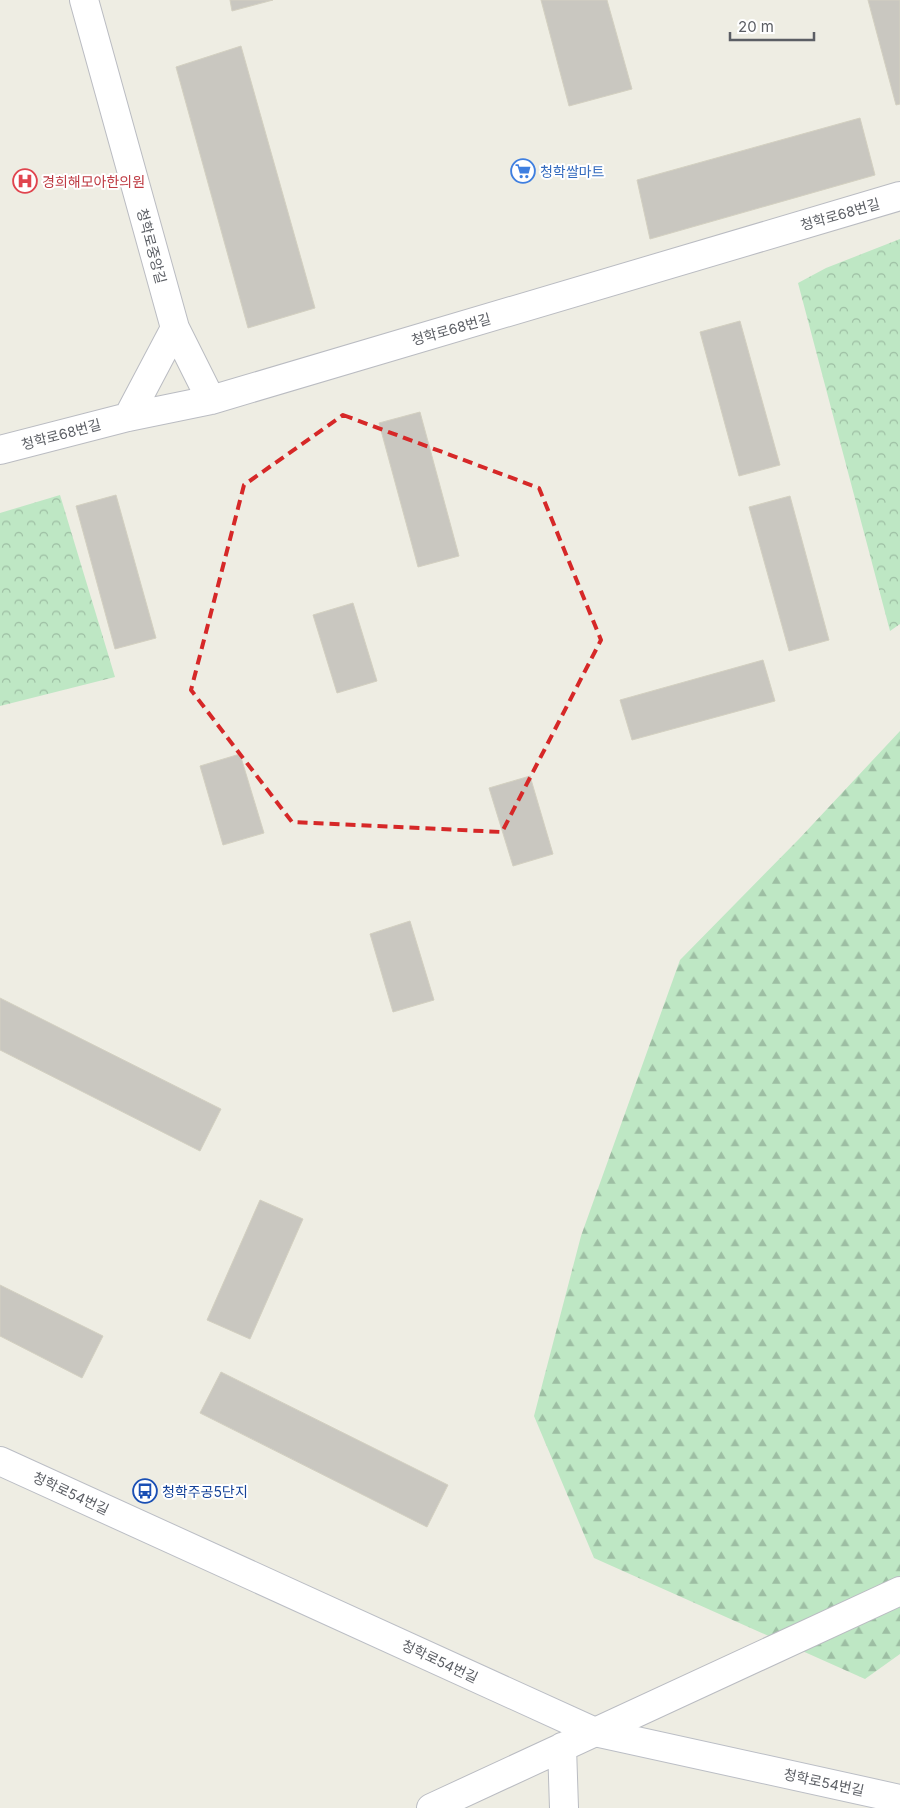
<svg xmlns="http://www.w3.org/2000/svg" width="900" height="1808" font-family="Inter,'Noto Sans KR',sans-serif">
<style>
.forest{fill:url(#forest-firs)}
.park{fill:url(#park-crowns)}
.building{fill:#c9c7c0;stroke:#d3d0c1}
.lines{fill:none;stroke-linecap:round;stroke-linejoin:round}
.street-casing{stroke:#babcc2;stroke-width:30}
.secondary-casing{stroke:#bbbec5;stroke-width:30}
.street{stroke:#fff;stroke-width:28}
.secondary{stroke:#fff;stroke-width:28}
.marked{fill:none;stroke:#d62828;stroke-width:4;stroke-dasharray:10 6;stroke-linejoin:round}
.labels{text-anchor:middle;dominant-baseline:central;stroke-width:4;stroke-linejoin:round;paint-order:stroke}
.shop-label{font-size:14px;fill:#366cbe;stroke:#fff;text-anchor:start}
.health-label{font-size:14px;fill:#be3a42;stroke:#fff;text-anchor:start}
.street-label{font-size:14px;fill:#5b5e64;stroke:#fff}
.transit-label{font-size:14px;fill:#164399;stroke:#fff;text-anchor:start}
</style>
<defs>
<pattern id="forest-firs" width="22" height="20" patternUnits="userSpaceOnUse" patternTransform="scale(1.25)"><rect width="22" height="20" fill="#bee7c4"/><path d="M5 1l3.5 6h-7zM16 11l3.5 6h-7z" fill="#9dbea3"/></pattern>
<pattern id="park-crowns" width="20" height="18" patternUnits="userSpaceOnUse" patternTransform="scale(1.25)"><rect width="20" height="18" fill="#bee7c4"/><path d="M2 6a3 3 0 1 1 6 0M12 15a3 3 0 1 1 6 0" fill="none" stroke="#9dbea3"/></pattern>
</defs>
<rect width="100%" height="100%" fill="#eeede3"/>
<path class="forest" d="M 900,731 L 900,1654 L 865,1679 L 594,1558 L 534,1416 L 581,1236 L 680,960 L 799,839 Z"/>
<path class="park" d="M 900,239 L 900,624 L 890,631 L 798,283 L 826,268 Z
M 60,495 L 115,677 L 0,706 L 0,513 Z"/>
<path class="building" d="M 230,0 L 273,0 L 232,11 Z
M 541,0 L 607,0 L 632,89 L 569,106 Z
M 868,0 L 900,0 L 900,104 L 896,105 Z
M 241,46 L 315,308 L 248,328 L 176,67 Z
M 860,118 L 875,175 L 650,239 L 637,180 Z
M 740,321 L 780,465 L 739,476 L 700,332 Z
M 420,412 L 459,556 L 418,567 L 379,423 Z
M 116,495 L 156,638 L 115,649 L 76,506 Z
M 790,496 L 829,640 L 789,651 L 749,507 Z
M 353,603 L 377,681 L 337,693 L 313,615 Z
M 763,660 L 775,701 L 632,740 L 620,700 Z
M 240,754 L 264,833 L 223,845 L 200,766 Z
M 530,776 L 553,854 L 513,866 L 489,788 Z
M 410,921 L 434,1000 L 393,1012 L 370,934 Z
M 0,998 L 221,1109 L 200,1151 L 0,1050 Z
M 260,1200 L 303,1219 L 250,1339 L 207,1320 Z
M 0,1285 L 103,1336 L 82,1378 L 0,1336 Z
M 221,1372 L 448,1485 L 427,1527 L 200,1413 Z"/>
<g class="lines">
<g class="street-casing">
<path id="street" d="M 84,0 L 175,328 L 211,400
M 128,417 L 175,328
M 0,450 L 128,417 L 211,400 L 900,196
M 562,1747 L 564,1808
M 431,1808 L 900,1591"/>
</g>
<g class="secondary-casing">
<path id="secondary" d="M 0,1461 L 595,1732 L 900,1799"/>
</g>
<use href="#street" class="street"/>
<use href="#secondary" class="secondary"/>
</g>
<path class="marked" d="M 343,415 L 539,488 L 601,640 L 502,832 L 292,822 L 191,690 L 244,485 Z"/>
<defs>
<g id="supermarket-ring" transform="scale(1.25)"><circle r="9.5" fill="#fff" stroke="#3f7fe0" stroke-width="1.5"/><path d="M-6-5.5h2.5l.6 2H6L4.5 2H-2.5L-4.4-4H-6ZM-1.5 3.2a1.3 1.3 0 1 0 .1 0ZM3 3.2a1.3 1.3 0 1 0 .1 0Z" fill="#3f7fe0"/></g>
<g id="hospital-ring" transform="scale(1.25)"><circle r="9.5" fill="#fff" stroke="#e0444e" stroke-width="1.5"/><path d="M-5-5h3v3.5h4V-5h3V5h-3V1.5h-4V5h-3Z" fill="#e0444e"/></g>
<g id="bus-ring" transform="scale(1.25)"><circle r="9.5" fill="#fff" stroke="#1a4fb4" stroke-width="1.5"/><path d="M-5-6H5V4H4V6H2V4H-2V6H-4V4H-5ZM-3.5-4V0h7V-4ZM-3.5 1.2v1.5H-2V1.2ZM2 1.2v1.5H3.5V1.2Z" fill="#1a4fb4"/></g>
</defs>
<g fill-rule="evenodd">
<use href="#supermarket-ring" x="523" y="171"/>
<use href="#hospital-ring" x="25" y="181"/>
<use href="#bus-ring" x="145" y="1491"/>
</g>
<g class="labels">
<g class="shop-label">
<text x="540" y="171">청학쌀마트</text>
</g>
<g class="health-label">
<text x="42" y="181">경희해모아한의원</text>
</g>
<g class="street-label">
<text transform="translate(840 214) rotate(-16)">청학로68번길</text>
<text transform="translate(152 246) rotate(75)">청학로중앙길</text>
<text transform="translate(451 329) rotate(-16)">청학로68번길</text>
<text transform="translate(61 434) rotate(-15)">청학로68번길</text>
<text transform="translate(71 1493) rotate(25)">청학로54번길</text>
<text transform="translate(440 1661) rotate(25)">청학로54번길</text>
<text transform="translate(824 1782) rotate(12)">청학로54번길</text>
</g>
<g class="transit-label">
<text x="162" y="1491">청학주공5단지</text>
</g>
</g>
<path d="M730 32v8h84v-8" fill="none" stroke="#5b5e64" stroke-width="2.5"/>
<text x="738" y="32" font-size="15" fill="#5b5e64" stroke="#ffffff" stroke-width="4" paint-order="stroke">20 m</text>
</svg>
